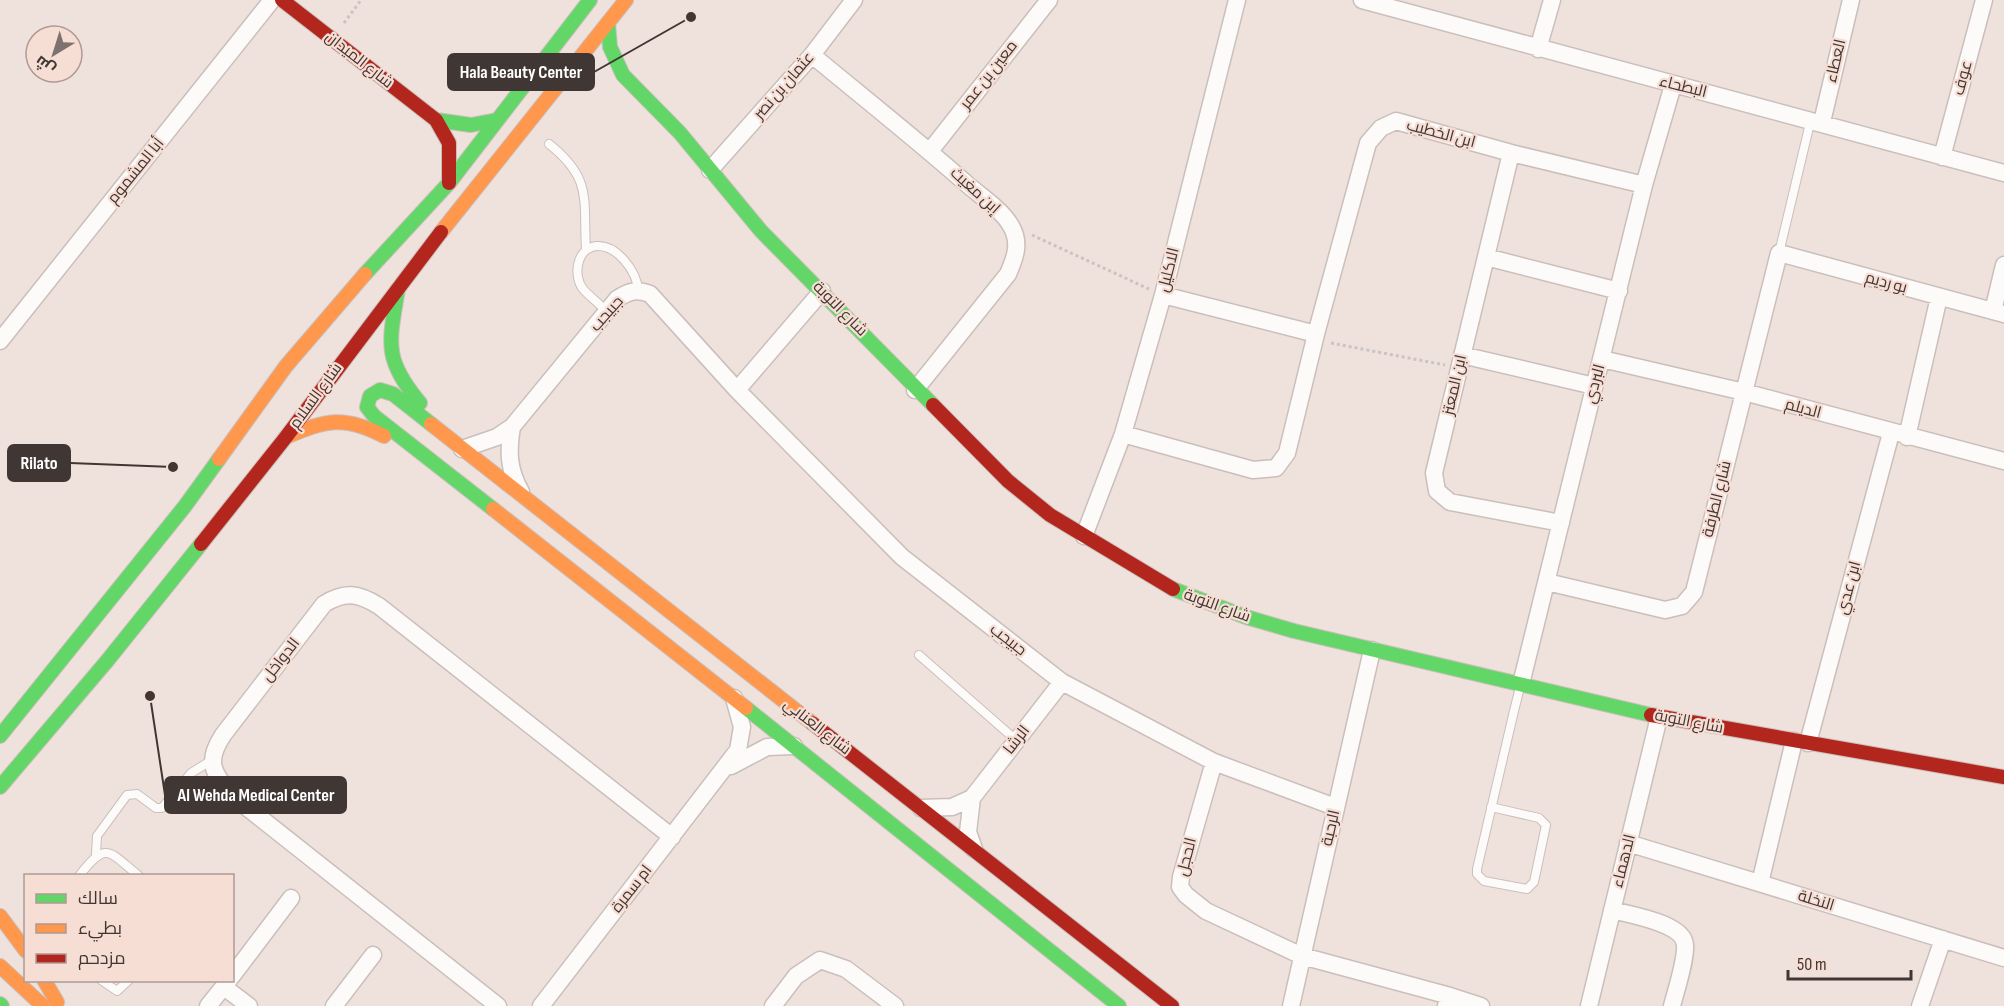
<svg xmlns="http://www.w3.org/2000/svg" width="2004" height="1006" font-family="'Sofia Sans Condensed',Cairo,sans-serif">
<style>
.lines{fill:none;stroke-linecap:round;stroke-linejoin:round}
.lane-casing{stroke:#cabfbb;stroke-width:10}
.street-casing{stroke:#cabfbb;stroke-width:19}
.fast-casing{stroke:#cabfbb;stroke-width:16}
.slow-casing{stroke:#cabfbb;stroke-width:16}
.jam-casing{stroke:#cabfbb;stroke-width:16}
.path{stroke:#c9c4c3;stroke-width:3;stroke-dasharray:3 3;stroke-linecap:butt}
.lane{stroke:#fdfbfa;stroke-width:8}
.street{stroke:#fdfbfa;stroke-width:16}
.fast{stroke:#63d668;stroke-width:14}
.slow{stroke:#ff974d;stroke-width:14}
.jam{stroke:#b3261e;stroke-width:14}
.labels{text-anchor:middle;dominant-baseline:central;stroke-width:4.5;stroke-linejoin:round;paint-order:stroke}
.street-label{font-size:16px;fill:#403633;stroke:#f7ded5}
.leader{fill:none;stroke:#403633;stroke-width:2}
.callout-dot{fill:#403633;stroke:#f7ded5;stroke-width:2}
.callout{fill:#403633;stroke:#403633;stroke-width:2}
.callout-label{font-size:18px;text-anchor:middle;font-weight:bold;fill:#fff}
</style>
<rect width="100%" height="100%" fill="#efe2dd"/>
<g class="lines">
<g class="lane-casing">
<path id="lane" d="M 549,144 C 593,179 583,199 586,250
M 1779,253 L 1811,119
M 607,312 C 600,304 590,297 583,289 C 573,276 576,249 596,246 C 617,244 637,272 638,290
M 919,655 L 1017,741
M 1491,807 L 1539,818 L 1546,825 L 1534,882 L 1527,889 L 1484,881 L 1477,874 L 1477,869 L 1514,711 L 1520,687
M 96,854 L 97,836 L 127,795 L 137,794 L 156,808 L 162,808 L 191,773 L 212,760
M 79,876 C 107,840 108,851 139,876
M 101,980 L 117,991 L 129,980"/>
</g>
<g class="street-casing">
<path id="street" d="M 1362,0 L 2004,173
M 1538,49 L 1552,0
M 812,55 C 864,98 917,140 968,185 C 982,197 1002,210 1011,226 C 1021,243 1015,258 1008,274 L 915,390
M 1822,122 L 1851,0
M 930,151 L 1049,0
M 1511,153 L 1434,473 L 1437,491 L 1450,502 L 1561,523
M 1942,157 L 1984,0
M 710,170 L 812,55 L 854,0
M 1486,257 L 1619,291
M 1163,295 L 1316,334
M 1993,311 L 2004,265
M 0,341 L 272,0
M 1462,355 L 1594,386
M 1602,359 L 1744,392 L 2004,461
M 737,390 L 822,291
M 512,427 C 508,451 508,469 521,492
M 1123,434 L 1253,470 L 1276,468 L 1287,453 L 1316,334 L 1368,143 L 1381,128 L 1396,121 L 1511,153 L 1644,185
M 1907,437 L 1939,297
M 462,449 L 497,437 L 512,427 L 617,299 C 629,291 636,289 650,294 L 737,390 L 902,557 L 1062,682 L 1214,762 L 1335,807
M 1084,536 L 1123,434 L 1163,295 L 1237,0
M 1547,582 L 1665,610 L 1682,606 L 1694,592 L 1779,253 L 2004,314
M 1521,684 L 1644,185 L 1673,85
M 1808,743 L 1891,433
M 1214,762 L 1181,877 L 1180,887 L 1186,895 L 1206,911 L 1302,956 L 1450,996
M 731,766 L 767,747 L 794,746
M 972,798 L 968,832 L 974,849
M 921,808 L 952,807 L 972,798 L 1062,682
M 1628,843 L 2004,958
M 1760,883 L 1794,741
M 1612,910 C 1630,915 1684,923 1685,945 C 1686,961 1676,990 1672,1006
M 232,976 L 291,898
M 224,987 L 249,1006
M 208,1006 L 229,980
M 334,1006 L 373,955
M 498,1006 L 230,794 C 212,771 206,761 223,735 L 324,604 C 345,591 358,593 379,606 L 672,837
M 541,1006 L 738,750 L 742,727 L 734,698
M 773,1006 L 796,976 L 820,960 L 846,969 L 895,1006
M 1291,1006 L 1372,650
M 1446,1006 L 1450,996 L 1481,1006
M 1589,1006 L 1659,717
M 1920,1006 L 1943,939"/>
</g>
<g class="fast-casing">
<path id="fast" d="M 608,23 L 610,47 L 623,75 L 680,133 L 761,231 L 933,405
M 436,120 L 471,125 L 497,120
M 365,274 L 449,183 L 590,0
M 398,289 C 389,343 383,359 420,403
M 431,424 L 393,394 L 380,390 L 370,396 L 367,407 L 374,416 L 493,509
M 1173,589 L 1246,617 L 1294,631 L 1651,715
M 746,708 L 1119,1006
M 0,736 L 185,506 L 219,459
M 0,787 L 107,661 L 201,544
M 0,1004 L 2,1006"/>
</g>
<g class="slow-casing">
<path id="slow" d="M 441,232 L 626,0
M 431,424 L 812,723
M 286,437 C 326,420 344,415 384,436
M 219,459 L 286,366 L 365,274
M 493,509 L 746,708
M 0,916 L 26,951
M 0,966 L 43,1006
M 44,980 L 57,1002"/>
</g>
<g class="jam-casing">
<path id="jam" d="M 282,0 L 436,120 L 449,143 L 449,183
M 933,405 L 1008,481 L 1050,515 L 1173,589
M 201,544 L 286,437 L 441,232
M 1651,715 L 2004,777
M 812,723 L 1172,1006"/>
</g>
<path class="path" d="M 344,23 L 361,0
M 1032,235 L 1149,289
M 1331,343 L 1445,365"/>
<use href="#lane" class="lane"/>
<use href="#street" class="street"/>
<use href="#fast" class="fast"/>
<use href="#slow" class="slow"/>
<use href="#jam" class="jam"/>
</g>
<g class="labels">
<g class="street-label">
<text transform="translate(359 60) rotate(38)">شارع الميدان</text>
<text transform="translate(1836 61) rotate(-77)">العطاء</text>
<text transform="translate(989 75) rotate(-52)">معين بن عمر</text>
<text transform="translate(1963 78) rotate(-75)">عوف</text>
<text transform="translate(784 86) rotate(-49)">عثمان بن نصر</text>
<text transform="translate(1683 87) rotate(14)">البطحاء</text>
<text transform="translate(1441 134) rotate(15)">ابن الخطيب</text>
<text transform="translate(136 171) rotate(-51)">أبا المشموم</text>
<text transform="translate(975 191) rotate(42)">إبن مغيث</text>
<text transform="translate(1169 270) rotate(-76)">الاكليل</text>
<text transform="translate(1886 283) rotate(15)">بو رديم</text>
<text transform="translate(840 309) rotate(45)">شارع التوبة</text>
<text transform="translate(607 314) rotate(-48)">جبيجب</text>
<text transform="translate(1595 384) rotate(-75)">البردي</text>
<text transform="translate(1455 385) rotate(-77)">ابن المعتز</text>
<text transform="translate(316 396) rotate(-54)">شارع السلام</text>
<text transform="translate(1803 409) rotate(15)">الديلم</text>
<text transform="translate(1717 499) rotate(-76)">شارع الطرفة</text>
<text transform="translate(1849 588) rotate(-75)">ابن عدي</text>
<text transform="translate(1217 606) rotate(20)">شارع التوبة</text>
<text transform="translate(1008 640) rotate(38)">جبيجب</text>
<text transform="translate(281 660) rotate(-52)">الدواخل</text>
<text transform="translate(1689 722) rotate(11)">شارع التوبة</text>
<text transform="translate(817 727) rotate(38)">شارع العنابي</text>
<text transform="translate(1017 740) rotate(-52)">الرشا</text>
<text transform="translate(1331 828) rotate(-77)">الرحبة</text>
<text transform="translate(1187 857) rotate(-76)">الحجل</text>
<text transform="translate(1624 861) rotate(-76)">الدهماء</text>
<text transform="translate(632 889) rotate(-52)">ام سمرة</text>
<text transform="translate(1816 901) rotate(17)">النخلة</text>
</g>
</g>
<path class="leader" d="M691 17L594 72M173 467L70 463M150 696L165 795"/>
<g class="callout-dot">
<circle cx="691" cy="17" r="6"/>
<circle cx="173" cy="467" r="6"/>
<circle cx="150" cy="696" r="6"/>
</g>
<g class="callout">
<rect x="448" y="54" width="146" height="36" rx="6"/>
<rect x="8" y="445" width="62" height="36" rx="6"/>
<rect x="165" y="777" width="181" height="36" rx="6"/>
</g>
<g class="callout-label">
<text x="521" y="78">Hala Beauty Center</text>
<text x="39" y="469">Rilato</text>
<text x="256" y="801">Al Wehda Medical Center</text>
</g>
<rect x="24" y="874" width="210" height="108" fill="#f7ded5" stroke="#ae9b94" stroke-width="1.5"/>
<rect x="36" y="894" width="30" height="9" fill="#63d668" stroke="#ae9b94" stroke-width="1.5"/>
<text x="78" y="904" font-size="18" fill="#403633">سالك</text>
<rect x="36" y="924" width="30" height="9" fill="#ff974d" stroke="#ae9b94" stroke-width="1.5"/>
<text x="78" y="934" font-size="18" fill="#403633">بطيء</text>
<rect x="36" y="954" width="30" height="9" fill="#b3261e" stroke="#ae9b94" stroke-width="1.5"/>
<text x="78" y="964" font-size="18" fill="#403633">مزدحم</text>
<g transform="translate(54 54) rotate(218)"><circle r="28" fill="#f7ded5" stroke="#ae9b94" stroke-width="1.5"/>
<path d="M0-4.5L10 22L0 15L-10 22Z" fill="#7d726e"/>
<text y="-9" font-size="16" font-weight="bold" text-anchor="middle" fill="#403633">ش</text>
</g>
<path d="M1788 970v9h123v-9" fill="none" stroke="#403633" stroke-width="3"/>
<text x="1797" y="970" font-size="18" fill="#403633" stroke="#f7ded5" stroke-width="4.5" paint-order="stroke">50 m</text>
</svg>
